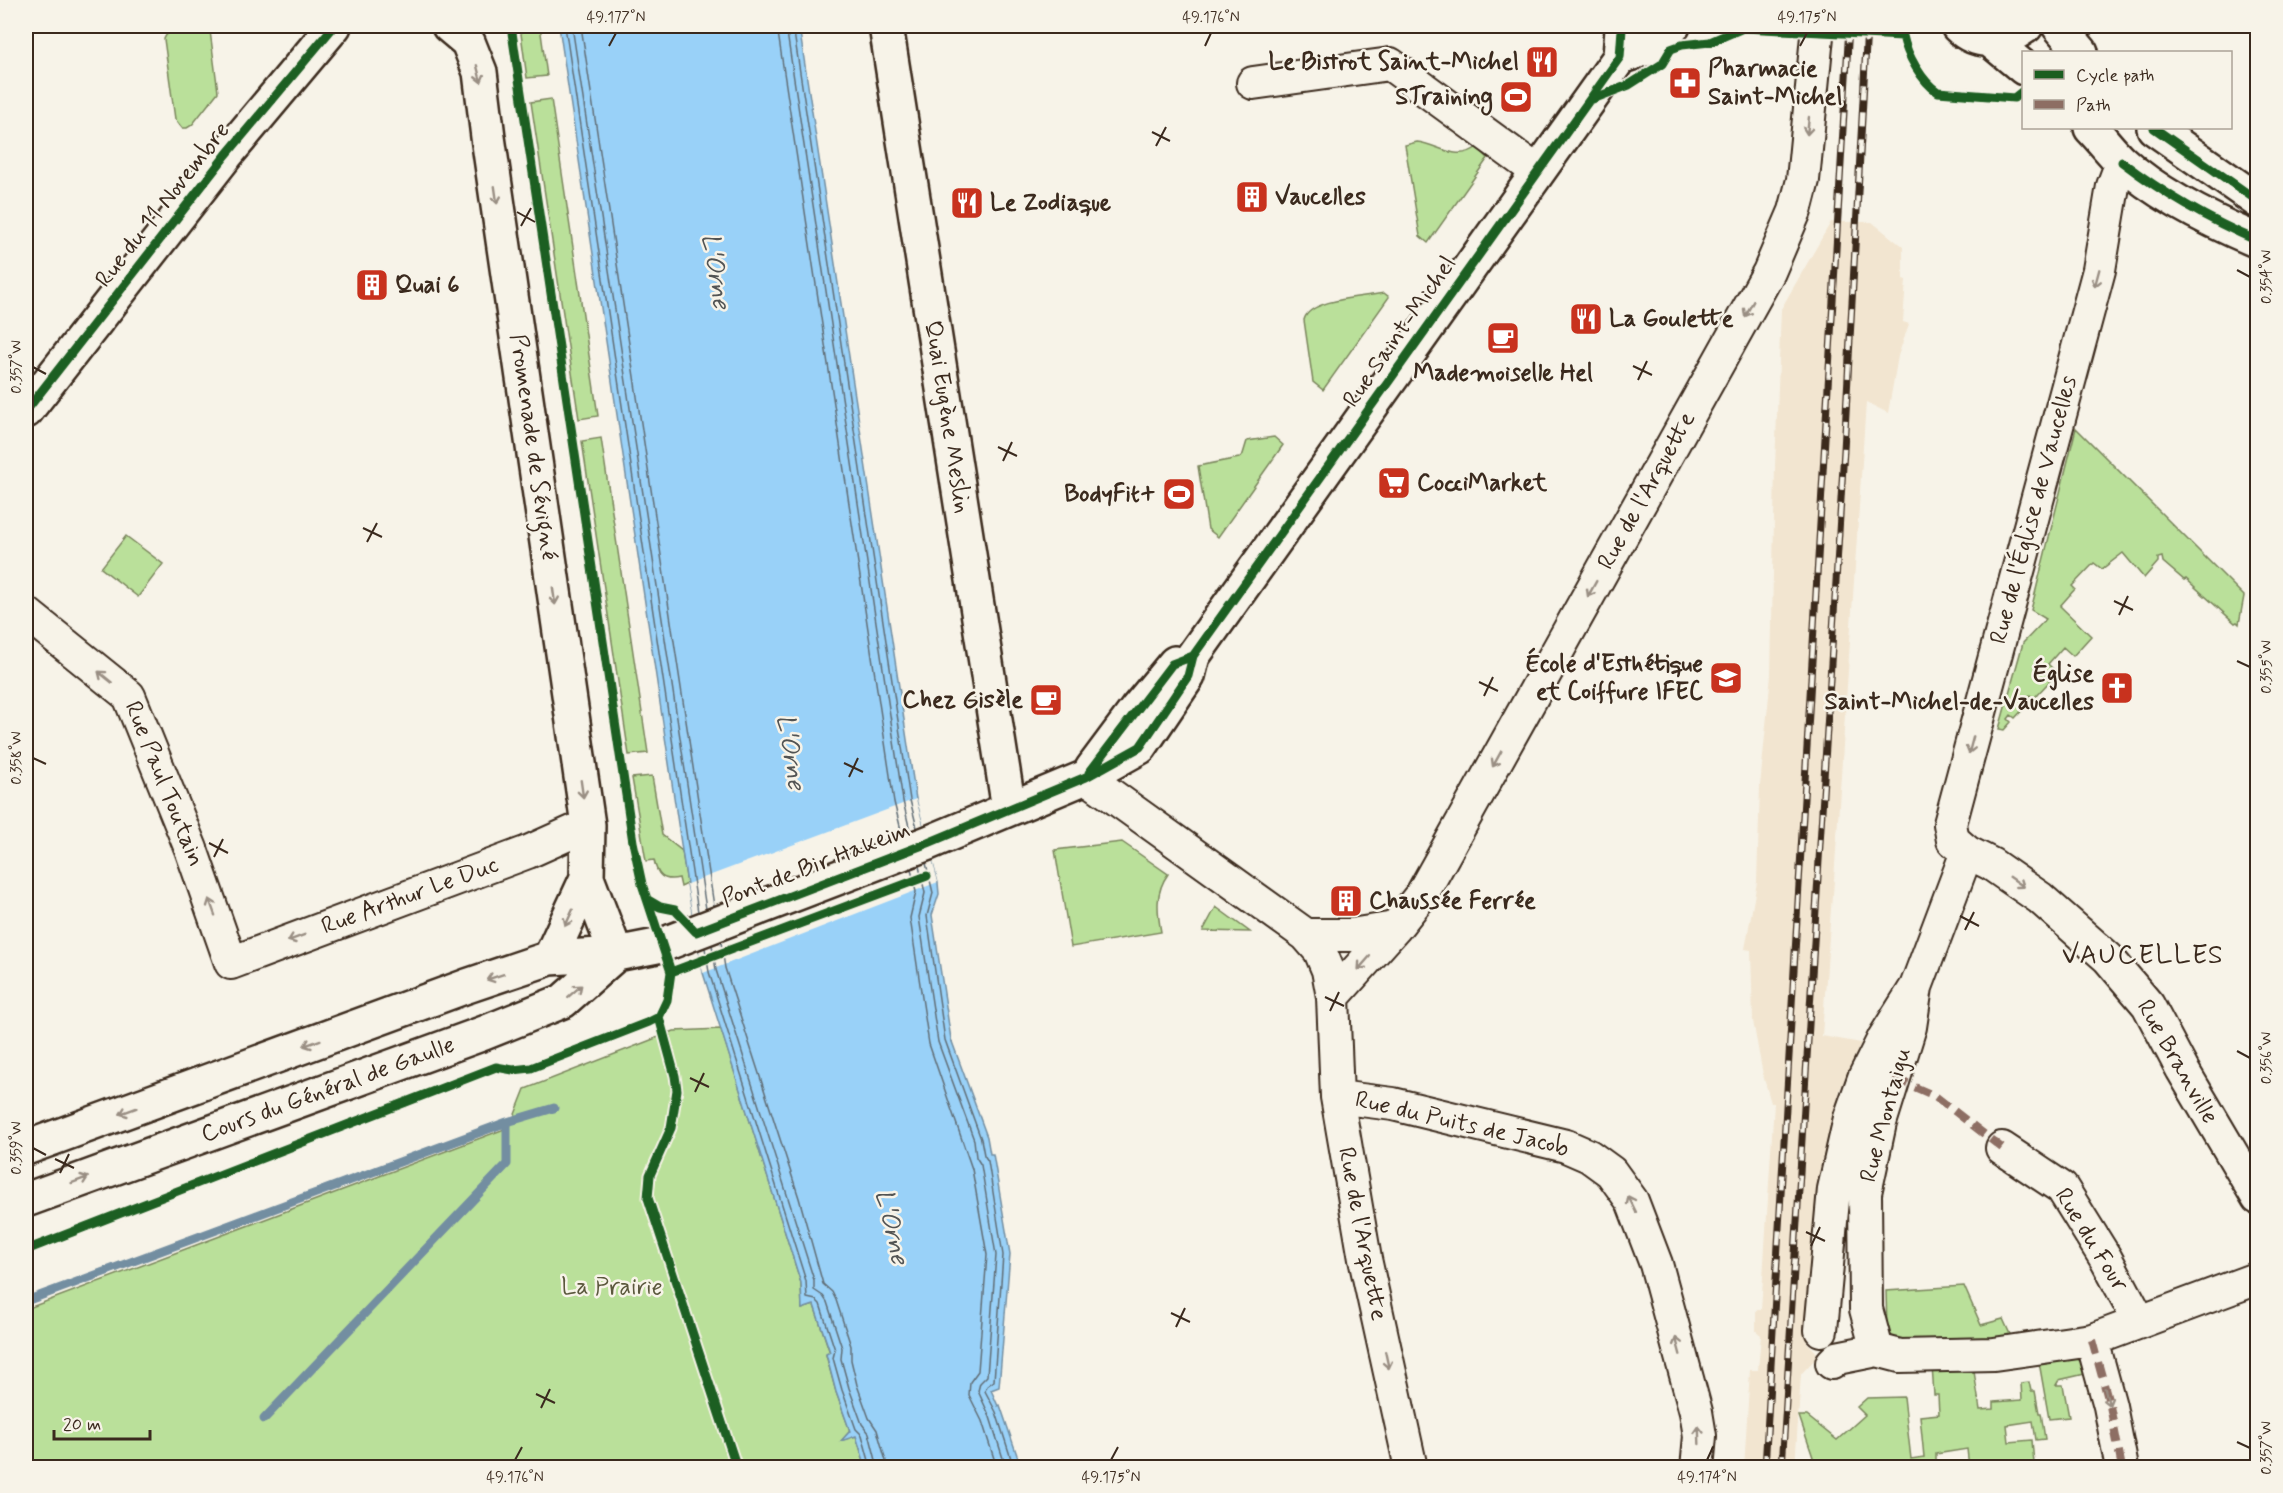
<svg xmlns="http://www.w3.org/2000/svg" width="2283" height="1493" font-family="Mynerve,sans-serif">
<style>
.built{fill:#f2e5d0}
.green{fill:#bae09a;stroke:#7a855c;stroke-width:1.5}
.water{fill:#99d1f8;stroke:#738ea1;stroke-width:1.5}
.pier{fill:#f7f3e8}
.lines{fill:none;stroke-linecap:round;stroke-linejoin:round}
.shore{stroke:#616d75;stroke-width:1.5}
.stream{stroke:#738ea1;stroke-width:9}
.street-casing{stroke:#3b2a1e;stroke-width:36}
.secondary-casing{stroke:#3b2a1e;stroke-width:38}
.street{stroke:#f7f3e8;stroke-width:32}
.secondary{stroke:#f7f3e8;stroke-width:33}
.rail-casing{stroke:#3b2a1e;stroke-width:7}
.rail{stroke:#f7f3e8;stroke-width:4.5;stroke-dasharray:14;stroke-linecap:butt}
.quiet{stroke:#8d6e63;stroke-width:8;stroke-dasharray:15 8;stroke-linecap:butt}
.cycleway-casing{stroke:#f7f3e8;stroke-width:13}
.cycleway{stroke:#1b5e20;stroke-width:9}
.oneway{stroke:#998e83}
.ticks{fill:none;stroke:#3b2a1e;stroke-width:2}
.labels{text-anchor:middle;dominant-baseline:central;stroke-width:5;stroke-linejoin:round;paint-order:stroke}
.poi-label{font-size:24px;font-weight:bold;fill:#3b2a1e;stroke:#f7f3e8;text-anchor:start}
.street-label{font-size:24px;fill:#3b2a1e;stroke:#f7f3e8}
.park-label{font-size:24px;fill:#5b583d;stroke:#f7f3e8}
.water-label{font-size:26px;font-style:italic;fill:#525454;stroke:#f7f3e8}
.quarter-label{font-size:27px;letter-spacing:1.5px;fill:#3b2a1e;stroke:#f7f3e8}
.neatline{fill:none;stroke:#3b2a1e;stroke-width:2}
.ticks-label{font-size:15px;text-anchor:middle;fill:#3b2a1e}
</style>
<rect width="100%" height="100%" fill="#f7f3e8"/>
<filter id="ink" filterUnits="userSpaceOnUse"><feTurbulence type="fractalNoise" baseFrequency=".0167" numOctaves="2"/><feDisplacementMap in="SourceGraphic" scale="12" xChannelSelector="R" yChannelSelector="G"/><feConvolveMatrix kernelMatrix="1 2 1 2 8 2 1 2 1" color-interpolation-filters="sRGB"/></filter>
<g filter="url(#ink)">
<path class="built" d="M 1831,222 L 1872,222 L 1903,247 L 1903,279 L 1906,280 L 1903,322 L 1909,324 L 1898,356 L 1888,413 L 1866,402 L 1833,895 L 1832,895 L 1822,1036 L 1861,1043 L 1840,1090 L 1826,1149 L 1806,1300 L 1810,1301 L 1807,1342 L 1819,1355 L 1801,1374 L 1795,1467 L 1744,1468 L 1750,1370 L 1758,1370 L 1761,1335 L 1756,1331 L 1756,1310 L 1761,1310 L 1774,1103 L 1771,1103 L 1763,1075 L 1753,1021 L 1751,950 L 1745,949 L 1757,882 L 1760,786 L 1771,675 L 1775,466 L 1781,309 Z"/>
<path class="green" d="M 203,26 L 206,26 L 210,31 L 218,92 L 192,125 L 187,128 L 182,128 L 175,119 L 164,39 C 169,25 190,27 203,26 Z
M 520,26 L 540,26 L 547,76 L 527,78 Z
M 551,99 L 598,416 L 579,419 L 531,102 Z
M 1417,142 C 1438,144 1457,163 1477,147 L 1488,158 L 1428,243 L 1420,236 L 1405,145 Z
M 1384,293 L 1389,297 L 1323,390 L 1313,382 L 1304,320 C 1309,299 1364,297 1384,293 Z
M 2076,428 L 2244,596 L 2239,624 L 2237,622 L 2235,623 L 2186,579 L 2184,580 L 2163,562 L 2162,557 L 2158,558 L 2158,562 L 2144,578 L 2123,553 L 2102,569 L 2094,563 L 2072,586 L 2075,589 L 2060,606 L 2091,636 L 2073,656 L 2063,647 L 2048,664 L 2057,673 L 2054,677 L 2050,674 L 2047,677 L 2050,681 L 2034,698 L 2030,695 L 2027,699 L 2030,702 L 2015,718 L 2011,715 L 2008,719 L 2011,722 L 2004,730 L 1999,729 L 2023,643 L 2046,619 L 2031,610 Z
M 1274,437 L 1283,445 L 1218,537 L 1208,529 L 1198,466 L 1239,458 L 1243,454 L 1247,441 Z
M 601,438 L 648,753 L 629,755 L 582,441 Z
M 126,536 L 163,564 L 138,597 L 101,568 Z
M 652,776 L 662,835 L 682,851 L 687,884 L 681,887 L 679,878 C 663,882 657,875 654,860 L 646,861 L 632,778 Z
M 1122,842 L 1168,874 C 1155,892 1157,911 1161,932 L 1071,947 L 1055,850 Z
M 1216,907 L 1250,932 L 1203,931 Z
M 721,1029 L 801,1283 L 802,1309 L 814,1305 L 830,1353 L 826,1355 L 836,1392 L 850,1431 L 842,1440 L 856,1436 L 866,1467 L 26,1468 L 26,1309 L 510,1127 L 525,1089 L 674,1031 Z
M 1964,1286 L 1981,1325 L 2003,1319 L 2014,1343 L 1902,1346 L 1887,1331 L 1886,1291 Z
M 2076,1356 L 2089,1373 L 2059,1380 L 2056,1385 L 2063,1385 L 2069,1417 L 2049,1419 L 2039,1362 Z
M 1973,1365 L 1980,1410 L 1994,1409 L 1994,1402 L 2022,1400 L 2021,1383 L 2029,1382 L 2031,1391 L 2035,1391 L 2039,1413 L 2041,1413 L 2045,1439 L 2036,1440 L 2033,1421 L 2007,1425 L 2009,1442 L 2032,1440 L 2034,1464 L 2048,1462 L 2049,1467 L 1969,1467 L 1967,1449 L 1936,1454 L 1936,1467 L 1816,1466 L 1799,1416 L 1807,1416 L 1837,1440 L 1865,1415 L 1857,1407 L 1867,1398 L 1904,1397 L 1911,1459 L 1924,1457 L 1920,1416 L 1939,1414 L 1938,1395 L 1934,1395 L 1932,1366 Z"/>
<path class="water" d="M 559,26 L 799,26 L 916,799 L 938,883 L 939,894 L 932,915 L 951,1039 L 987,1137 L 990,1154 L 993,1154 L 1010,1254 L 999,1387 L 991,1390 L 998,1406 L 1000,1405 L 1021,1467 L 866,1467 L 856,1436 L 841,1441 L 850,1431 L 836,1392 L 826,1354 L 830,1352 L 814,1305 L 802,1309 L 801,1283 L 703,973 L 687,884 Z"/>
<path class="pier" d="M 916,799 L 938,882 L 703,973 L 687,884 Z"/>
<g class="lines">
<path class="shore" d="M 565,26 L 698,912
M 572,26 L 706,909
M 581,26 L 714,906
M 777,26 L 894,802 L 902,834
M 786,26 L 903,801 L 910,831
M 793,26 L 910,800 L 917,828
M 926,863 L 933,893 L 927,916 L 945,1040 L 981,1139 L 984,1155 L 988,1161 L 1003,1255 L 994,1381 L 987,1386 L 985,1391 L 996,1412 L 1014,1468
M 919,866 L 925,893 L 919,917 L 938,1042 L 974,1140 L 976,1157 L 981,1165 L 996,1255 L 987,1376 L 980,1383 L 978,1391 L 990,1417 L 1006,1468
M 911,869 L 916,892 L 910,918 L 929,1044 L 972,1169 L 987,1255 L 978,1371 L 970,1382 L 969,1395 L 982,1421 L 997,1468
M 721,942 L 725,968 L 799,1198 L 823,1284 L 832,1292 L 836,1300 L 851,1346 L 851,1360 L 857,1385 L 869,1418 L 877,1430 L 888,1468
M 712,945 L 716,970 L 814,1280 L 814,1290 L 823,1296 L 827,1302 L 842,1348 L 841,1359 L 849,1388 L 862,1424 L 869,1433 L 878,1468
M 705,948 L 709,972 L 806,1281 L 807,1298 L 816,1300 L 820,1304 L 835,1350 L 833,1358 L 842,1390 L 856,1429 L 862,1435 L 871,1468"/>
<path class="stream" d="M 26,1301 L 507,1122 L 554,1108
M 264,1419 L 507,1164 L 507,1122"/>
<g class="street-casing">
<path id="street" d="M 1253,83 L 1390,64 L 1538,172
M 2122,162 L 2113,186 L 2099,270 L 1950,824 L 1953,840 L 1967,852 L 1991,864 L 2040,898 L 2108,958 L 2148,1005 L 2182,1069 L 2258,1198
M 26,613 L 129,696 L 191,849 L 231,963 L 528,852 L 588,825
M 1086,777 L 1306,935 L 1320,951 L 1328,970 L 1333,997 L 1337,1097 L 1365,1259 L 1411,1468
M 1306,935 L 1351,935 L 1395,928
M 1916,987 L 1910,1027 L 1880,1123 L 1865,1193 L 1866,1309 L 1877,1350 L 1900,1356 L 1994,1354 L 2092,1340 L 2258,1278
M 1333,997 L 1395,928 L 1422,894 L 1769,272 L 1795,211 L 1803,180 L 1818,26
M 1337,1097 L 1393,1104 L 1566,1146 L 1589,1156 L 1611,1172 L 1632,1201 L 1656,1264 L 1696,1412 L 1700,1436 L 1697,1468
M 2002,1148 L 2062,1188 L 2106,1259 L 2140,1322
M 1821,1330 L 1834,1189 L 1850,1118 L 1864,1078 L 1884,1038 L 1916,987 L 1967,852
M 2092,1340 L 2110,1406 L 2122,1468
M 1832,1363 L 1837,1358 L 1877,1350"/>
</g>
<g class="secondary-casing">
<path id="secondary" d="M 449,26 L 468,42 L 480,72 L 488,137 L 588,825 L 587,878 L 616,954
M 886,26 L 1009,809
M 1958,26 C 1978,46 2006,41 2026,26
M 2059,26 L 2081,52
M 1989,39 L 2024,68
M 1620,57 L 1644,49 L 1673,26
M 2091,128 C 2102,139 2111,152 2122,162 C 2158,195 2213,222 2258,241
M 2154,128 L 2258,201
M 26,411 L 226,155 L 334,26
M 1092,769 L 1136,710 L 1175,663
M 550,958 L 587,878
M 26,1148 L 467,986 L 550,958 L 616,954 L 662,945 L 928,843 L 1086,777 L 1140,747 L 1188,676 L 1193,656 L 1620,57 L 1622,29 L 1624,26
M 26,1200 L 484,1033 L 563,1001 L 616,954"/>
</g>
<use href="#street" class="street"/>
<use href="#secondary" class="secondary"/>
<g class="rail-casing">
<path id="rail" d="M 1765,1468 L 1849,26
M 1782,1468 L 1844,450 L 1867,26"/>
</g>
<use href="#rail" class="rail"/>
<path class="quiet" d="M 1894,1078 L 1935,1096 L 2002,1148
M 2092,1340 L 2110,1406 L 2122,1468"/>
<g class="cycleway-casing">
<path id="cycleway" d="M 1590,100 L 1629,85 L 1662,64 L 1671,49 L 1682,45 L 1710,42 L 1743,28 L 1903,36 C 1907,55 1922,82 1938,92 L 2014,98 L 2024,90
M 2154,128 L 2258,201
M 2122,162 C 2164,194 2209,220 2258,241
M 26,411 L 226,155 L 334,26
M 1089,773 L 1172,664 L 1193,656
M 648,900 L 660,907 L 675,910 L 696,932 L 928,843 L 1086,777 L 1140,747 L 1188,676 L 1193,656 L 1620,57 L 1622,29 L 1624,26
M 671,972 L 927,876
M 659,1017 L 675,1076 L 677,1090 L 671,1128 L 650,1175 L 648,1198 L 737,1468
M 26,1250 L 496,1067 L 513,1070 L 531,1068 L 649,1022 L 659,1017 L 667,1000 L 671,972 L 642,884 L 633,842 L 511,26"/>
</g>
<use href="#cycleway" class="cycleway"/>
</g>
<defs><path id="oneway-shaft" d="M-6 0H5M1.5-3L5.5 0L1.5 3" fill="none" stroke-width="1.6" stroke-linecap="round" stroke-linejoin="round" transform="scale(1.5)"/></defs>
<g class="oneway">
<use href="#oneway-shaft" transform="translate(479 74) rotate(76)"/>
<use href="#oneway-shaft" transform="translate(1808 126) rotate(96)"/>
<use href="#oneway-shaft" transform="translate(496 195) rotate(82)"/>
<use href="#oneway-shaft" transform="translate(2097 278) rotate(105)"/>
<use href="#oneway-shaft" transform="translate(1749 309) rotate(119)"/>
<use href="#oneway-shaft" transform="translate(1592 589) rotate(119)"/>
<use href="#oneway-shaft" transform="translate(554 596) rotate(82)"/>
<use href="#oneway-shaft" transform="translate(105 677) rotate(-141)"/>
<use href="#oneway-shaft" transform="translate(1971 745) rotate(105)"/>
<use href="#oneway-shaft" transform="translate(1497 759) rotate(119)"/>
<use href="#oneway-shaft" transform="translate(582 789) rotate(82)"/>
<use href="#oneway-shaft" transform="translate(2017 882) rotate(35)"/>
<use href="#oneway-shaft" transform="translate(212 907) rotate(-110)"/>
<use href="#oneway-shaft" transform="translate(569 918) rotate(115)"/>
<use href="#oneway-shaft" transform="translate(296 938) rotate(159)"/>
<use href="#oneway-shaft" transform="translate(1364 963) rotate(131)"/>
<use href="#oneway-shaft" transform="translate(495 977) rotate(162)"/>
<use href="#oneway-shaft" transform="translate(575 991) rotate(-41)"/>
<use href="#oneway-shaft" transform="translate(312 1043) rotate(160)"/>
<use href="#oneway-shaft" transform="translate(128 1111) rotate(160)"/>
<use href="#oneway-shaft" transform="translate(80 1180) rotate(-20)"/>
<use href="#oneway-shaft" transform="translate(1632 1204) rotate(-116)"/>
<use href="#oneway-shaft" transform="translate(1678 1346) rotate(-105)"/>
<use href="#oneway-shaft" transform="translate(1387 1360) rotate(78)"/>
<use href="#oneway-shaft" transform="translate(2107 1397) rotate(75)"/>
<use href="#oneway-shaft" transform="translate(1699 1435) rotate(-92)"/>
</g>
</g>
<path class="ticks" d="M 609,46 L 616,33M 1205,46 L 1211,33M 1800,46 L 1807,33M 1152,132 L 1170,141M 1156,146 L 1166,127M 517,212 L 535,222M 521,226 L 531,208M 2237,270 L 2250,277M 1633,366 L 1652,375M 33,367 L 46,374M 1638,380 L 1647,361M 998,447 L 1017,456M 1003,461 L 1012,442M 363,528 L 382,537M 367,542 L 377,523M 2114,601 L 2133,610M 2119,615 L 2128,596M 2237,661 L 2250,667M 1479,682 L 1498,691M 1484,696 L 1493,677M 33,758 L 46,764M 844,763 L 863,772M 849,777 L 858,758M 209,843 L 228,853M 214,857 L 223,839M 1960,916 L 1979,926M 1965,930 L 1974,912M 1325,997 L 1344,1006M 1330,1011 L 1339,992M 2237,1051 L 2250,1058M 690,1078 L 709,1087M 695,1092 L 704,1073M 33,1148 L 46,1155M 55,1159 L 74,1168M 60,1173 L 69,1154M 1806,1232 L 1825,1241M 1811,1246 L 1820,1227M 1171,1313 L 1190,1322M 1176,1327 L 1185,1308M 536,1394 L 555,1403M 541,1408 L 550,1389M 2237,1442 L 2250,1448M 515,1460 L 522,1447M 1111,1460 L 1118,1447M 1707,1460 L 1713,1447"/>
<defs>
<g id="restaurant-square" transform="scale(1.725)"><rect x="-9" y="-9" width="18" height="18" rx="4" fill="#c8321e" stroke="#f7f3e8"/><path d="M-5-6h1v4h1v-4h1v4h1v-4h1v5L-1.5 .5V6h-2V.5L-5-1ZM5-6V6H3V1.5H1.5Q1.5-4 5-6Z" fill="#fff"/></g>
<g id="pharmacy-square" transform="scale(1.725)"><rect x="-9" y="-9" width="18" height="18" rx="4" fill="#c8321e" stroke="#f7f3e8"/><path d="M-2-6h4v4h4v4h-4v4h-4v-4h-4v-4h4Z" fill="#fff"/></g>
<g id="stadium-square" transform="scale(1.725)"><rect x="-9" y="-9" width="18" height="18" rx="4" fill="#c8321e" stroke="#f7f3e8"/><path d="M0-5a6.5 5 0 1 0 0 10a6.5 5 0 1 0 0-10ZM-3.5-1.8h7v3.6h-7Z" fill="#fff"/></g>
<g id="building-square" transform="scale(1.725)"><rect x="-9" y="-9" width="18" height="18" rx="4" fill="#c8321e" stroke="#f7f3e8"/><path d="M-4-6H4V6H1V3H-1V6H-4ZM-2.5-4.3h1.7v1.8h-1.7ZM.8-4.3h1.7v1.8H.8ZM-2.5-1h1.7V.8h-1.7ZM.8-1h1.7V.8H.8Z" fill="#fff"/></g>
<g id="cafe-square" transform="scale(1.725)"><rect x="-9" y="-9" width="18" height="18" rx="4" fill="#c8321e" stroke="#f7f3e8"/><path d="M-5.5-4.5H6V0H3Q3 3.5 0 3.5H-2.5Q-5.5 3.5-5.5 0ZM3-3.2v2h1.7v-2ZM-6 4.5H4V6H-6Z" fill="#fff"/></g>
<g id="supermarket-square" transform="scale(1.725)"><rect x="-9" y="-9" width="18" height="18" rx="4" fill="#c8321e" stroke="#f7f3e8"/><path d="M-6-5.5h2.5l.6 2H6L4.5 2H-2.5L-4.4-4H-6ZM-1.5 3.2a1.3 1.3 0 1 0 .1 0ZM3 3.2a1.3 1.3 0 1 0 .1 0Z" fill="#fff"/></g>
<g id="university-square" transform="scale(1.725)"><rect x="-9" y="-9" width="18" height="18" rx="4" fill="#c8321e" stroke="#f7f3e8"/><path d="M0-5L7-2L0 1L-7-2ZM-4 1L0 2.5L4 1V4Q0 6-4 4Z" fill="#fff"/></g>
<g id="church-square" transform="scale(1.725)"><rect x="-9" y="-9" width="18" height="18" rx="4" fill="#c8321e" stroke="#f7f3e8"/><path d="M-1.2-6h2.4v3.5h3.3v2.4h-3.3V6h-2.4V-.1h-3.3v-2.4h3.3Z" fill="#fff"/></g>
</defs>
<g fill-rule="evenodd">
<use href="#restaurant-square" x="1542" y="62"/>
<use href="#pharmacy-square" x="1685" y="83"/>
<use href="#stadium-square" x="1516" y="97"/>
<use href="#building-square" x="1252" y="197"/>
<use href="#restaurant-square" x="967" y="203"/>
<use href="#building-square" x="372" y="285"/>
<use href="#restaurant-square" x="1586" y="319"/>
<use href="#cafe-square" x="1503" y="338"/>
<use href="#supermarket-square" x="1394" y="483"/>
<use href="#stadium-square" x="1179" y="494"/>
<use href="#university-square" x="1726" y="678"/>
<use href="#church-square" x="2117" y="688"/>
<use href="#cafe-square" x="1046" y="700"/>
<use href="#building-square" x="1346" y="901"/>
</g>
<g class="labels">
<g class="poi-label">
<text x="1519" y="62" text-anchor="end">Le Bistrot Saint-Michel</text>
<text x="1708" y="69">Pharmacie<tspan x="1708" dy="28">Saint-Michel</tspan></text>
<text x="1493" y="97" text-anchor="end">STraining</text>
<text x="1275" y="197">Vaucelles</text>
<text x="990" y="203">Le Zodiaque</text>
<text x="395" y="285">Quai 6</text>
<text x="1609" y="319">La Goulette</text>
<text x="1503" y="373" text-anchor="middle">Mademoiselle Hel</text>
<text x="1417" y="483">CocciMarket</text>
<text x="1156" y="494" text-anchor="end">BodyFit+</text>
<text x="1703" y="664" text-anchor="end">École d'Esthétique<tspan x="1703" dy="28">et Coiffure IFEC</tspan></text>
<text x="2094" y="674" text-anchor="end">Église<tspan x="2094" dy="28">Saint-Michel-de-Vaucelles</tspan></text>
<text x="1023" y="700" text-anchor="end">Chez Gisèle</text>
<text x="1369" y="901">Chaussée Ferrée</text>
</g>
<g class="street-label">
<text transform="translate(163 205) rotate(-52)">Rue du 11 Novembre</text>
<text transform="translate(1400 332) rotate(-55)">Rue Saint-Michel</text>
<text transform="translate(947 417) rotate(81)">Quai Eugène Meslin</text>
<text transform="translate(533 447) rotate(82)">Promenade de Sévigné</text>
<text transform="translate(1647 491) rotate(-61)">Rue de l'Arquette</text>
<text transform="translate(2034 510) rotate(-75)">Rue de l'Église de Vaucelles</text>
<text transform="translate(164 784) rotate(68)">Rue Paul Toutain</text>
<text transform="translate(816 865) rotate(-21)">Pont de Bir Hakeim</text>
<text transform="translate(410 896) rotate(-20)">Rue Arthur Le Duc</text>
<text transform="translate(2177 1062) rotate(60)">Rue Branville</text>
<text transform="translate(328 1090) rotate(-20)">Cours du Général de Gaulle</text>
<text transform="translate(1886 1115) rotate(-75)">Rue Montaigu</text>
<text transform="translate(1462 1124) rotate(13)">Rue du Puits de Jacob</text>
<text transform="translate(1362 1234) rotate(79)">Rue de l'Arquette</text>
<text transform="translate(2091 1240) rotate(58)">Rue du Four</text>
</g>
<g class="park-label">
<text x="612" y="1287">La Prairie</text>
</g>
<g class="water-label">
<text transform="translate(715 271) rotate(81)">L'Orne</text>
<text transform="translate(790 752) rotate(81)">L'Orne</text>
<text transform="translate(891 1227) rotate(77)">L'Orne</text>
</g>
<g class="quarter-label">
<text x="2143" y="955">VAUCELLES</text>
</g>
</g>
<rect width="2283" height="1493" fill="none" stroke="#f7f3e8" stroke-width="66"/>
<rect x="2022" y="51" width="210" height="78" fill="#f7f3e8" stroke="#aca397" stroke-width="1.5"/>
<rect x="2034" y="70" width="30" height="9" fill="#1b5e20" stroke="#aca397" stroke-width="1.5"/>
<text x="2076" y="81" font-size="18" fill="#3b2a1e">Cycle path</text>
<rect x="2034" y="100" width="30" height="9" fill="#8d6e63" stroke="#aca397" stroke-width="1.5"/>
<text x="2076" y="111" font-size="18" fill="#3b2a1e">Path</text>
<path d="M54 1430v9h96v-9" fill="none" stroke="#3b2a1e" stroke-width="3"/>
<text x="63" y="1430" font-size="18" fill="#3b2a1e" stroke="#f7f3e8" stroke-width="4.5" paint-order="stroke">20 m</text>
<rect x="33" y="33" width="2217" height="1427" class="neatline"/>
<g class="ticks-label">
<text x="616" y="22">49.177°N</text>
<text x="1211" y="22">49.176°N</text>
<text x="1807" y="22">49.175°N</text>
<text transform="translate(2266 277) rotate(-90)" y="5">0.354°W</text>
<text transform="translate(16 367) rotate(-90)" y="5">0.357°W</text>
<text transform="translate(2266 667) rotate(-90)" y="5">0.355°W</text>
<text transform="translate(16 758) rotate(-90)" y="5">0.358°W</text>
<text transform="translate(2266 1058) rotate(-90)" y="5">0.356°W</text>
<text transform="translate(16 1148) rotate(-90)" y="5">0.359°W</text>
<text transform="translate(2266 1448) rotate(-90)" y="5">0.357°W</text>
<text x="515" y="1482">49.176°N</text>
<text x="1111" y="1482">49.175°N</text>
<text x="1707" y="1482">49.174°N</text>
</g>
</svg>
